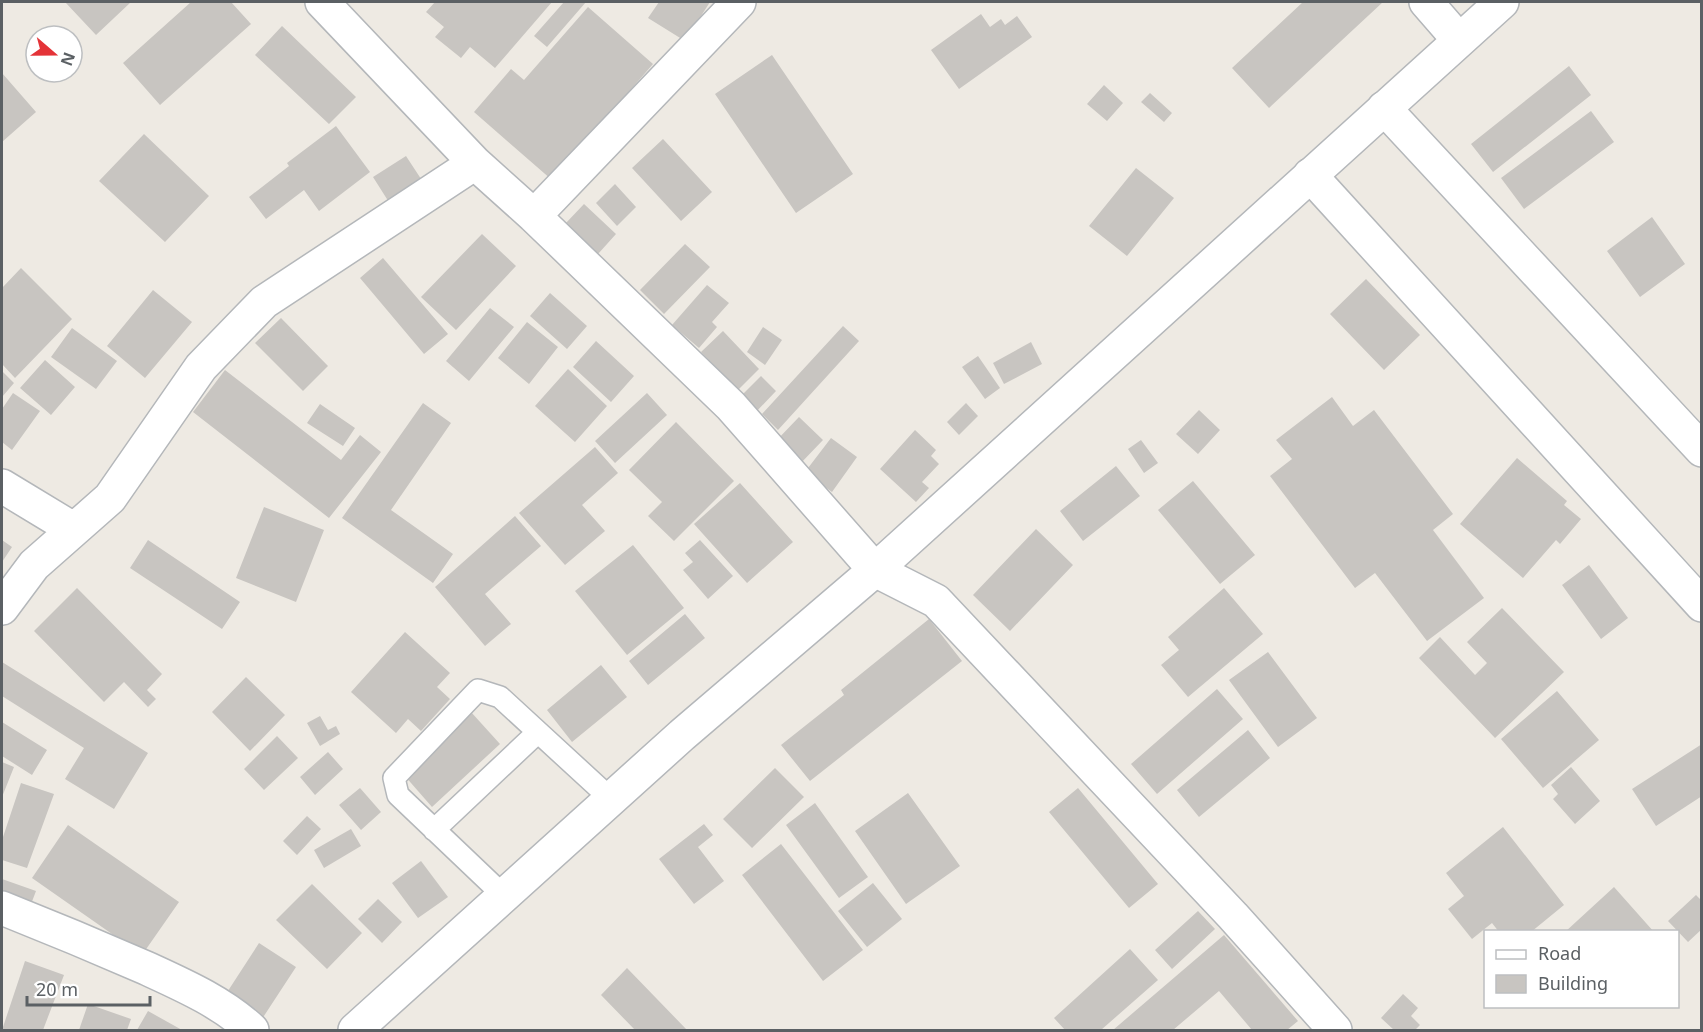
<svg xmlns="http://www.w3.org/2000/svg" width="1703" height="1032" font-family="'Noto Sans',sans-serif">
<style>
.building{fill:#c8c5c1}
.lines{fill:none;stroke-linecap:round;stroke-linejoin:round}
.service-casing{stroke:#b4b7ba;stroke-width:24}
.minor-casing{stroke:#b4b7ba;stroke-width:36}
.tertiary-casing{stroke:#b4b7ba;stroke-width:36}
.service{stroke:#fff;stroke-width:21}
.minor{stroke:#fff;stroke-width:33}
.tertiary{stroke:#fff;stroke-width:33}
</style>
<rect width="100%" height="100%" fill="#eeeae3"/>
<path class="building" d="M 65,2 L 131,2 L 96,35 Z
M 191,2 L 231,2 L 251,24 L 160,105 L 123,63 Z
M 435,2 L 552,2 L 495,68 L 470,47 L 461,58 L 435,37 L 444,27 L 426,12 Z
M 564,2 L 586,2 L 547,47 L 534,36 Z
M 659,2 L 710,2 L 685,41 L 648,18 Z
M 1303,2 L 1383,2 L 1269,108 L 1232,68 Z
M 588,7 L 653,64 L 552,180 L 474,112 L 511,69 L 524,80 Z
M 981,14 L 990,27 L 1001,19 L 1005,25 L 1017,16 L 1032,37 L 959,89 L 931,50 Z
M 282,26 L 356,97 L 329,124 L 255,55 Z
M 772,55 L 853,174 L 796,213 L 715,94 Z
M 1569,66 L 1591,95 L 1493,172 L 1471,144 Z
M 2,73 L 36,112 L 2,142 Z
M 1104,85 L 1123,103 L 1107,121 L 1087,104 Z
M 1150,93 L 1172,113 L 1164,122 L 1141,102 Z
M 1591,111 L 1614,142 L 1524,209 L 1501,178 Z
M 336,126 L 370,172 L 319,211 L 304,190 L 266,219 L 249,197 L 289,166 L 287,163 Z
M 144,134 L 209,196 L 165,242 L 99,181 Z
M 663,139 L 712,192 L 681,221 L 632,168 Z
M 406,156 L 425,185 L 392,207 L 373,177 Z
M 1136,168 L 1174,198 L 1127,256 L 1089,226 Z
M 615,184 L 636,207 L 617,226 L 596,203 Z
M 584,204 L 616,234 L 598,254 L 565,224 Z
M 1652,217 L 1685,264 L 1640,297 L 1607,251 Z
M 482,234 L 516,266 L 456,330 L 421,297 Z
M 685,244 L 710,267 L 664,314 L 640,290 Z
M 383,258 L 448,334 L 424,354 L 360,278 Z
M 21,268 L 72,319 L 15,378 L 2,364 L 2,288 Z
M 1366,279 L 1420,335 L 1384,370 L 1330,314 Z
M 707,285 L 729,303 L 712,322 L 717,327 L 699,348 L 672,325 Z
M 153,290 L 192,322 L 145,378 L 107,346 Z
M 550,293 L 587,326 L 567,349 L 530,316 Z
M 490,308 L 514,327 L 469,381 L 446,361 Z
M 281,318 L 328,366 L 303,391 L 255,343 Z
M 527,322 L 558,347 L 529,384 L 498,358 Z
M 843,326 L 859,341 L 778,430 L 762,414 Z
M 763,327 L 782,340 L 765,365 L 747,352 Z
M 72,328 L 117,361 L 96,389 L 51,357 Z
M 723,331 L 759,369 L 738,390 L 701,352 Z
M 596,341 L 634,376 L 611,402 L 573,367 Z
M 1031,342 L 1042,364 L 1004,384 L 993,363 Z
M 978,356 L 1000,388 L 985,399 L 962,367 Z
M 45,360 L 75,387 L 51,415 L 20,388 Z
M 568,369 L 607,406 L 575,442 L 535,406 Z
M 225,370 L 341,460 L 360,435 L 381,452 L 329,518 L 193,412 Z
M 2,371 L 14,383 L 2,397 Z
M 761,376 L 776,391 L 755,413 L 740,397 Z
M 13,393 L 40,411 L 12,450 L 2,442 L 2,409 Z
M 647,393 L 667,415 L 615,463 L 595,441 Z
M 1332,397 L 1353,426 L 1374,410 L 1453,514 L 1433,530 L 1484,598 L 1427,641 L 1375,573 L 1355,588 L 1270,476 L 1292,459 L 1276,440 Z
M 423,403 L 451,423 L 391,510 L 453,554 L 433,583 L 342,518 Z
M 966,403 L 978,416 L 959,435 L 947,422 Z
M 320,404 L 355,428 L 343,446 L 307,423 Z
M 1199,410 L 1220,430 L 1198,454 L 1176,434 Z
M 799,417 L 823,440 L 799,465 L 775,442 Z
M 676,422 L 734,481 L 674,541 L 648,516 L 662,502 L 629,470 Z
M 915,430 L 936,450 L 931,456 L 939,464 L 922,482 L 929,488 L 916,502 L 880,469 Z
M 831,438 L 857,457 L 832,492 L 805,472 Z
M 1141,440 L 1158,463 L 1144,473 L 1128,449 Z
M 595,447 L 618,473 L 582,505 L 605,531 L 565,565 L 519,513 Z
M 1517,458 L 1567,501 L 1564,505 L 1581,519 L 1560,544 L 1556,540 L 1523,578 L 1460,524 Z
M 1116,466 L 1140,496 L 1083,541 L 1060,511 Z
M 1193,481 L 1255,555 L 1220,584 L 1158,510 Z
M 740,483 L 793,542 L 747,583 L 694,524 Z
M 264,507 L 324,530 L 296,602 L 236,578 Z
M 515,516 L 541,546 L 485,594 L 511,624 L 485,646 L 435,587 Z
M 1036,529 L 1073,565 L 1010,631 L 973,595 Z
M 2,540 L 12,547 L 2,562 Z
M 148,540 L 240,602 L 222,629 L 130,568 Z
M 700,540 L 733,576 L 708,599 L 683,570 L 693,562 L 685,553 Z
M 633,545 L 684,608 L 627,655 L 575,591 Z
M 1589,565 L 1628,618 L 1601,639 L 1562,585 Z
M 77,588 L 162,674 L 147,690 L 156,699 L 148,707 L 124,682 L 104,702 L 34,631 Z
M 1224,588 L 1263,634 L 1188,697 L 1161,665 L 1179,650 L 1168,637 Z
M 1502,608 L 1564,672 L 1495,738 L 1419,658 L 1440,637 L 1475,675 L 1487,663 L 1467,642 Z
M 685,614 L 705,638 L 648,685 L 629,661 Z
M 929,619 L 962,661 L 810,781 L 781,745 L 844,695 L 841,690 Z
M 405,632 L 450,673 L 437,687 L 450,699 L 421,731 L 408,719 L 396,733 L 351,692 Z
M 1268,652 L 1317,718 L 1278,747 L 1229,680 Z
M 2,662 L 148,753 L 114,809 L 65,779 L 84,748 L 2,696 Z
M 601,665 L 627,697 L 572,742 L 547,710 Z
M 246,677 L 285,715 L 250,751 L 212,712 Z
M 1217,689 L 1243,719 L 1157,794 L 1131,764 Z
M 1557,691 L 1599,740 L 1543,788 L 1501,739 Z
M 471,712 L 500,744 L 432,807 L 404,775 Z
M 320,716 L 328,730 L 336,726 L 340,734 L 320,746 L 307,723 Z
M 2,722 L 47,750 L 32,775 L 2,756 Z
M 1248,730 L 1270,758 L 1199,817 L 1177,790 Z
M 277,736 L 298,758 L 264,790 L 244,769 Z
M 1702,744 L 1702,796 L 1656,826 L 1632,789 Z
M 328,752 L 343,769 L 315,795 L 300,777 Z
M 2,762 L 14,767 L 2,797 Z
M 1571,767 L 1600,801 L 1575,824 L 1553,799 L 1558,794 L 1551,785 Z
M 775,768 L 804,797 L 752,848 L 723,819 Z
M 21,783 L 54,794 L 27,868 L 2,860 L 2,840 Z
M 360,788 L 381,812 L 361,830 L 339,805 Z
M 1078,788 L 1158,884 L 1129,908 L 1049,812 Z
M 908,793 L 960,866 L 906,904 L 855,831 Z
M 815,803 L 868,877 L 839,898 L 786,825 Z
M 307,816 L 321,829 L 297,855 L 283,841 Z
M 704,824 L 713,835 L 698,847 L 724,881 L 694,904 L 659,859 Z
M 68,825 L 179,902 L 142,955 L 32,878 Z
M 1503,827 L 1564,905 L 1531,932 L 1499,932 L 1492,923 L 1472,939 L 1448,909 L 1464,896 L 1446,873 Z
M 351,829 L 361,846 L 324,868 L 314,850 Z
M 781,844 L 863,950 L 823,981 L 742,875 Z
M 421,861 L 448,897 L 418,918 L 392,883 Z
M 2,879 L 36,891 L 28,912 L 2,903 Z
M 873,883 L 902,919 L 867,947 L 838,911 Z
M 312,884 L 362,933 L 327,969 L 276,920 Z
M 1614,887 L 1654,932 L 1565,932 Z
M 1696,895 L 1702,901 L 1702,929 L 1688,942 L 1668,921 Z
M 378,899 L 402,922 L 382,943 L 358,919 Z
M 1198,911 L 1215,929 L 1172,969 L 1155,950 Z
M 1224,935 L 1298,1021 L 1287,1030 L 1252,1030 L 1219,991 L 1173,1030 L 1113,1030 Z
M 259,943 L 296,967 L 260,1022 L 224,997 Z
M 1130,949 L 1158,980 L 1101,1030 L 1065,1030 L 1054,1018 Z
M 25,961 L 64,975 L 43,1030 L 2,1030 Z
M 627,968 L 687,1030 L 635,1030 L 601,995 Z
M 1403,994 L 1418,1008 L 1411,1016 L 1420,1025 L 1415,1030 L 1394,1030 L 1381,1018 Z
M 88,1004 L 131,1019 L 127,1030 L 79,1030 Z
M 148,1011 L 182,1030 L 137,1030 Z"/>
<g class="lines">
<g class="service-casing">
<path id="service" d="M 434,830 L 538,732
M 503,895 L 398,795 L 394,778 L 478,690 L 500,697 L 611,799"/>
</g>
<g class="minor-casing">
<path id="minor" d="M 322,2 L 475,163 L 534,216 L 731,406 L 875,570 L 936,601 L 1233,916 L 1335,1030
M 1426,2 L 1459,40
M 1384,108 L 1702,450
M 1310,175 L 1702,605
M 534,216 L 739,2
M 2,486 L 73,529
M 2,608 L 34,565 L 110,498 L 201,367 L 264,302 L 475,163
M 2,908 C 50,927 98,947 146,968 C 183,985 222,1002 252,1030"/>
</g>
<g class="tertiary-casing">
<path id="tertiary" d="M 355,1030 L 682,735 L 875,570 L 1502,2"/>
</g>
<use href="#service" class="service"/>
<use href="#minor" class="minor"/>
<use href="#tertiary" class="tertiary"/>
</g>
<rect width="1703" height="1032" fill="none" stroke="#5b6064" stroke-width="6"/>
<rect x="1484" y="930" width="195" height="78" fill="#ffffff" stroke="#bdbfc1" stroke-width="1.5"/>
<rect x="1496" y="950" width="30" height="9" fill="#ffffff" stroke="#bdbfc1" stroke-width="1.5"/>
<text x="1538" y="960" font-size="18" fill="#5b6064">Road</text>
<rect x="1496" y="975" width="30" height="18" fill="#c8c5c1" stroke="#bdbfc1" stroke-width="1.5"/>
<text x="1538" y="990" font-size="18" fill="#5b6064">Building</text>
<g transform="translate(54 54) rotate(110)"><circle r="28" fill="#ffffff" stroke="#bdbfc1" stroke-width="1.5"/>
<path d="M0-4.5L10 22L0 15L-10 22Z" fill="#e43338"/>
<text y="-9" font-size="16" font-weight="bold" text-anchor="middle" fill="#5b6064">N</text>
</g>
<path d="M27 996v9h123v-9" fill="none" stroke="#5b6064" stroke-width="3"/>
<text x="36" y="996" font-size="18" fill="#5b6064" stroke="#ffffff" stroke-width="4.5" paint-order="stroke">20 m</text>
</svg>
